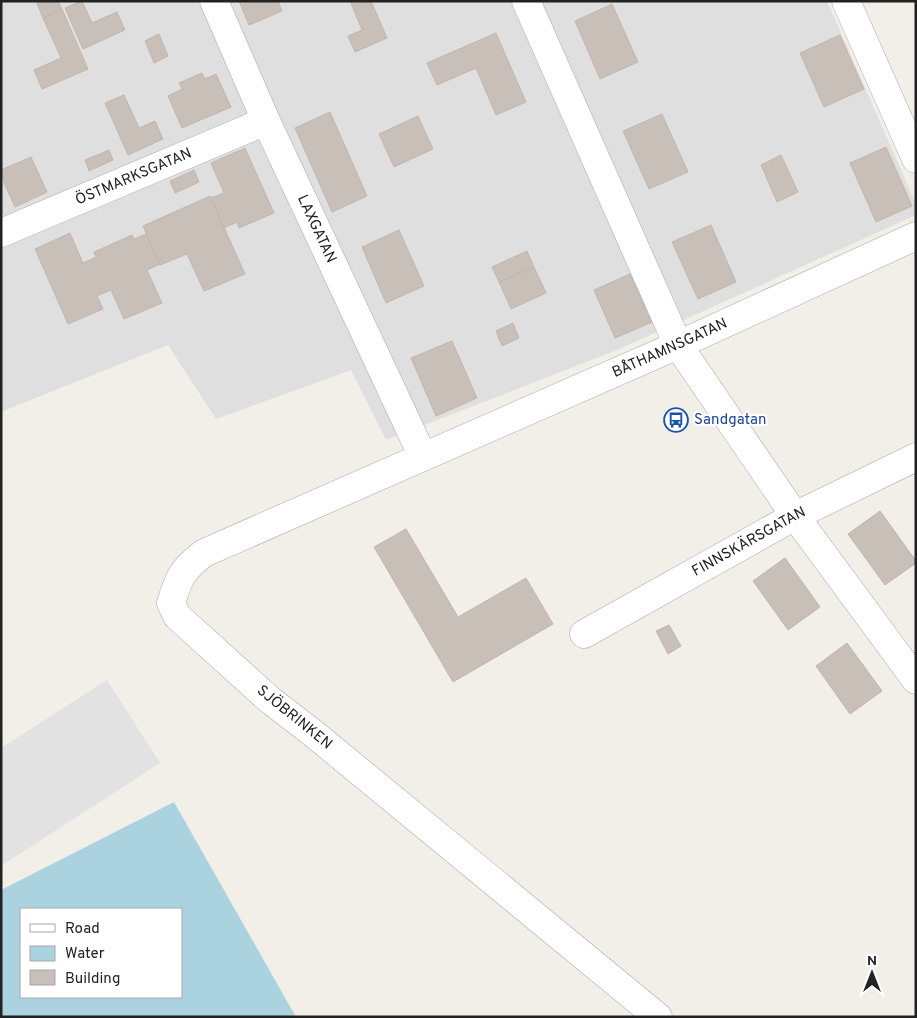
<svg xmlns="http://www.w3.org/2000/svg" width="917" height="1018" font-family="Overpass,sans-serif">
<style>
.residential{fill:#e0dfdf}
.parking{fill:#e2e2e2}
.water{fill:#aad3df;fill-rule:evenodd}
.building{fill:#c7bfb8;stroke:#c4b6ab}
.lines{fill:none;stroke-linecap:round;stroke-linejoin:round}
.minor-casing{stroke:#a9a9a9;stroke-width:29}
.minor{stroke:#fff;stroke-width:28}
.labels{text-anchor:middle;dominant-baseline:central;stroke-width:4.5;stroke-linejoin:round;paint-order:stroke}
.street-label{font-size:15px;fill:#222;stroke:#fff}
.transit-label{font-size:15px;fill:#164399;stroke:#fff;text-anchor:start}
</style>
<rect width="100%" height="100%" fill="#f2efe9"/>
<path class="residential" d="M 1,1 L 827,1 L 916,204 L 916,215 L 617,350 L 386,440 L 351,370 L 216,419 L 168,345 L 1,412 Z"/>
<path class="parking" d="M 107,680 L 160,763 L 1,866 L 1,748 Z"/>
<path class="water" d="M 174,802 L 296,1017 L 1,1017 L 1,890 ZM 21,909 L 181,909 L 181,997 L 21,997 Z"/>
<path class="building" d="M 36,1 L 58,1 L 62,9 L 43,18 Z
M 82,1 L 92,23 L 117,12 L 125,30 L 83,49 L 65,8 Z
M 239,1 L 278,1 L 282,11 L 249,25 Z
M 350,1 L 371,1 L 387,38 L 355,52 L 348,36 L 362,30 Z
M 612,4 L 638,62 L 600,79 L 575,21 Z
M 62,9 L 88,69 L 42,89 L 34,70 L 61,58 L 43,18 Z
M 496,33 L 526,102 L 496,115 L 476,68 L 437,85 L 427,63 Z
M 159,34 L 168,56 L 154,63 L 145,41 Z
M 840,35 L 864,89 L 824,107 L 800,53 Z
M 202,73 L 205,79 L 216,74 L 231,107 L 182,128 L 168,96 L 182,89 L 179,83 Z
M 124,95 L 139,128 L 155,121 L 163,139 L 128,155 L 105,103 Z
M 330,112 L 367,196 L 332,212 L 295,128 Z
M 662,114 L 688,172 L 649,189 L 623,131 Z
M 418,116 L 433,149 L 394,167 L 379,134 Z
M 886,147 L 912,206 L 876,222 L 850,163 Z
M 245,148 L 274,213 L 239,228 L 237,222 L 224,228 L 211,198 L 224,193 L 211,163 Z
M 109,150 L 113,160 L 89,171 L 85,160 Z
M 781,155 L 798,192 L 777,202 L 761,165 Z
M 31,157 L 47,192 L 15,207 L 1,176 L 1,170 Z
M 194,170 L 199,182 L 175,193 L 170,181 Z
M 210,196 L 245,274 L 204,291 L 187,254 L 160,265 L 143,226 Z
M 711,225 L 736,282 L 698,299 L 672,242 Z
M 399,230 L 424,286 L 386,303 L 362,247 Z
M 70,233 L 83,263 L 96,257 L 94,252 L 132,235 L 134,239 L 146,234 L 160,264 L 147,270 L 162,303 L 124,319 L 111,290 L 97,296 L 103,309 L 68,324 L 35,249 Z
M 527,251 L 534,267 L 499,282 L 492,267 Z
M 534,267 L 546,293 L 511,309 L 499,282 Z
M 630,274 L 652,322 L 615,338 L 594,290 Z
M 513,323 L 519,338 L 502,346 L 496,331 Z
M 452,341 L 477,398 L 436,416 L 411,358 Z
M 880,511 L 916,561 L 916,563 L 885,585 L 848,534 Z
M 406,529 L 458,617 L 526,578 L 553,624 L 453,682 L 374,547 Z
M 785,558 L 820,607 L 788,630 L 753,581 Z
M 669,625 L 681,646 L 668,654 L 656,631 Z
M 847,643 L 882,691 L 850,714 L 816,666 Z"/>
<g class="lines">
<g class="minor-casing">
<g id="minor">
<path id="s1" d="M 214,1 L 266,121 L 423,457"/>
<path d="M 526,1 L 678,345 L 795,516 L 916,680"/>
<path d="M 846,1 L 916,159"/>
<path id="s2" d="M 1,233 L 266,121"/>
<path id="s3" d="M 584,634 L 795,516 L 916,457"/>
<path id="s4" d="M 658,1017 L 314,734 L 270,700 L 177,616 L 171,603 C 179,577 182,570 204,553 L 678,345 L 916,236"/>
</g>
</g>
<use href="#minor" class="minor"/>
</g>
<defs>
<g id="bus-ring" transform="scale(1.25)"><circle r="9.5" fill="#fff" stroke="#1a4fb4" stroke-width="1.5"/><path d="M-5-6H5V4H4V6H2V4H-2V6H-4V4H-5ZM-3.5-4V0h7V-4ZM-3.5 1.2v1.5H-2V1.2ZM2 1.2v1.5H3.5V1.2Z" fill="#1a4fb4"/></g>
</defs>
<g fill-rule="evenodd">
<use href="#bus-ring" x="676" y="420"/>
</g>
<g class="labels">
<g class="street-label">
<text stroke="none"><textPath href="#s2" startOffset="144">ÖSTMARKSGATAN</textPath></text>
<text stroke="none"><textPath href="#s1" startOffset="250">LAXGATAN</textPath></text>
<text stroke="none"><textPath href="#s4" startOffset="1211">BÅTHAMNSGATAN</textPath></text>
<text stroke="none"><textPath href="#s3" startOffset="189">FINNSKÄRSGATAN</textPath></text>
<text transform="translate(294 718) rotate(39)">SJÖBRINKEN</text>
</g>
<g class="transit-label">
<text x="694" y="420">Sandgatan</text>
</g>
</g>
<rect width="917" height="1018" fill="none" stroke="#222222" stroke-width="5"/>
<rect x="20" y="908" width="162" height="90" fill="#ffffff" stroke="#a7a7a7"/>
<rect x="30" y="924" width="25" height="8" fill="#ffffff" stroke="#a7a7a7"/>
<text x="65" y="933" font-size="15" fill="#222222">Road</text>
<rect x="30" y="946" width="25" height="15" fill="#aad3df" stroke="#a7a7a7"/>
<text x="65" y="958" font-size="15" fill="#222222">Water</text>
<rect x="30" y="970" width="25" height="15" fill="#c7bfb8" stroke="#a7a7a7"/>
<text x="65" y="983" font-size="15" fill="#222222">Building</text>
<g transform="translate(872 973)" stroke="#ffffff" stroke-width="4" paint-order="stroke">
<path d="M0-4L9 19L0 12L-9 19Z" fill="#222222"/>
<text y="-8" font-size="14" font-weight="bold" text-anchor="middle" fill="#222222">N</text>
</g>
</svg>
